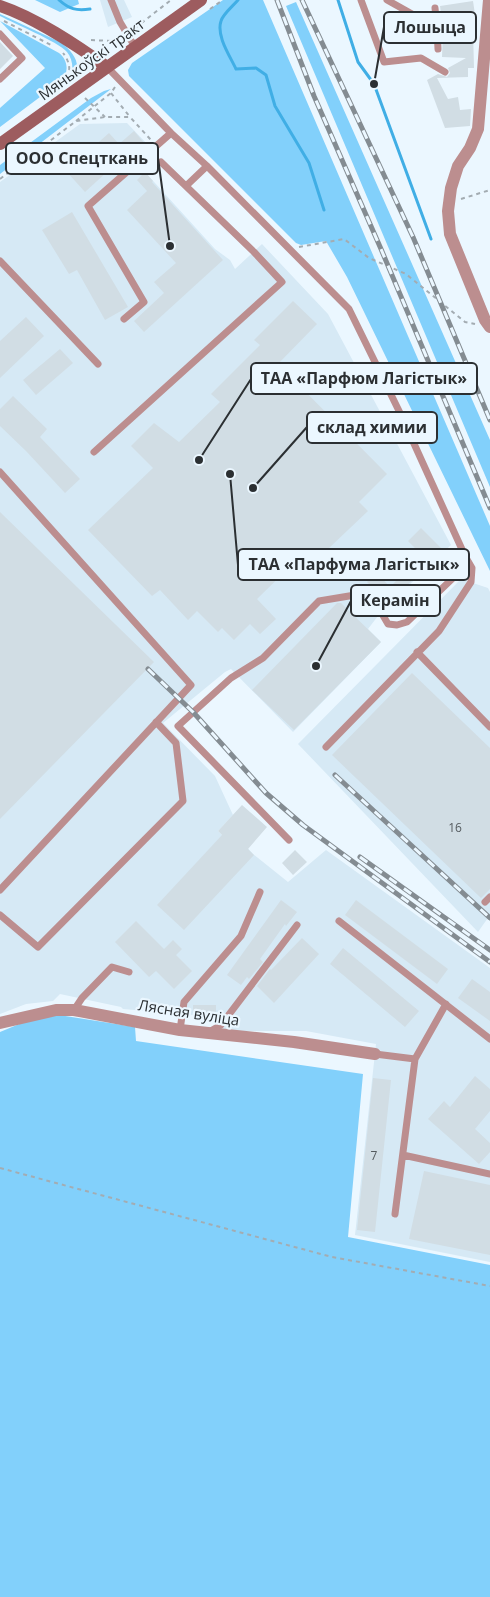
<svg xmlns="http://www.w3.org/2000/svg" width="490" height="1597" font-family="'Open Sans',sans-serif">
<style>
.built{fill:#d6e9f5}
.green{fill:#82d0fb}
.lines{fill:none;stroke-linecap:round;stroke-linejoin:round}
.stream{stroke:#40aee5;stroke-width:3}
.building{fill:#d1dde4}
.path{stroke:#a3acb2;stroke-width:2;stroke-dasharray:4 4;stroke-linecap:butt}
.lane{stroke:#bc8e8f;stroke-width:7}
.street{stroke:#bc8e8f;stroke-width:12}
.secondary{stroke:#9d5c5f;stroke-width:12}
.rail-casing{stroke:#848c92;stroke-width:5}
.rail{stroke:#ebf7ff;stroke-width:3;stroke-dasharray:9;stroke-linecap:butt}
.labels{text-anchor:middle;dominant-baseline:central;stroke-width:4.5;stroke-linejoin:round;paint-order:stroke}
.number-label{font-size:12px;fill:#545a5e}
.street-label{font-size:15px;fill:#2b2f32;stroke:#ebf7ff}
.leader{fill:none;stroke:#2b2f32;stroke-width:2}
.callout-dot{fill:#2b2f32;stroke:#ebf7ff;stroke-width:2}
.callout{fill:#ebf7ff;stroke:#2b2f32;stroke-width:2}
.callout-label{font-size:16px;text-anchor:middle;font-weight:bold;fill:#2b2f32}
</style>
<rect width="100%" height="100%" fill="#ebf7ff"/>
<path class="built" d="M 100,0 L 124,0 L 132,17 L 108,27 Z
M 127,123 L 150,147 L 135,161 L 215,249 L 230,260 L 235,269 L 262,244 L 328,314 L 451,545 L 381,612 L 368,629 L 381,642 L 293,732 L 231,669 L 225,672 L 163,723 L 215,776 L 233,815 L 218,831 L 222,835 L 242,842 L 253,854 L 288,882 L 326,850 L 490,968 L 490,1262 L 355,1235 L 376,1044 L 306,1031 L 220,1031 L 221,1020 L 193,1021 L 193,1015 L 123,1009 L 121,1007 L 60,994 L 53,1001 L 26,1004 L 0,1014 L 0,182 L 80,124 Z
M 461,579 L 488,588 L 490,592 L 490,915 L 478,932 L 298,744 Z"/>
<path class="green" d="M 35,0 L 78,0 L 79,4 L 60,12 Z
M 223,0 L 263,0 L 490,526 L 490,571 L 347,277 L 326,241 L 301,245 L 296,243 L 129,76 L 128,70 L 132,63 Z
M 296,2 L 490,440 L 490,487 L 286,6 Z
M 0,14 L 60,42 C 74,52 83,65 73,81 L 70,79 C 74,71 73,59 67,52 C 57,41 15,24 0,16 Z
M 0,21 L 59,53 C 69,61 69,74 60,82 L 0,127 L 0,108 L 45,68 Z
M 111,89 L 0,174 L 0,165 L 91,98 L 104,91 Z
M 59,1015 L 135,1027 L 136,1041 L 363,1074 L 348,1237 L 490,1265 L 490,1597 L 0,1597 L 0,1032 L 29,1020 Z"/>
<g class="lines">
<path class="stream" d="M 59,0 C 69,9 76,11 90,9
M 238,0 C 233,6 223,14 221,21 C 216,36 230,56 236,69 L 256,68 L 266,75 L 275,106 L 309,163 L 324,210
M 338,0 L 358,62 L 374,84 L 431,239"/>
</g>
<path class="building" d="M 473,1 L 476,21 L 442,22 L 440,6 Z
M 473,31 L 474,68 L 468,68 L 468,77 L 437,78 L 448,99 L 458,97 L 460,110 L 471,109 L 470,126 L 445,128 L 427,80 L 438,74 L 447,77 L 450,73 L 448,68 L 466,58 L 442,57 L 443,33 Z
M 0,42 L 13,56 L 0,69 Z
M 134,131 L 146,145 L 135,154 L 131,150 L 85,192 L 66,171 L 109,133 L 119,144 Z
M 145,172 L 153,181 L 152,182 L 223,260 L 144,332 L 134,321 L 164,293 L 154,282 L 176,263 L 127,210 L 147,191 L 137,180 Z
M 72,212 L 128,307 L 105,320 L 77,270 L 69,274 L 42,230 Z
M 293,301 L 317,324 L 278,364 L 387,474 L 359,502 L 368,511 L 309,567 L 300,557 L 257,599 L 276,619 L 260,634 L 250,624 L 234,640 L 222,628 L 218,632 L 197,611 L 188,620 L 160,590 L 152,596 L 88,530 L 153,468 L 131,446 L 154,423 L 179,442 L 220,402 L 211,394 L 260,345 L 254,340 Z
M 26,317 L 44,336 L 0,378 L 0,341 Z
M 60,349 L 73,363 L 36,395 L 23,380 Z
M 13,396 L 47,429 L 40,437 L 80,479 L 65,493 L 26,451 L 0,426 L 0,409 Z
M 0,512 L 154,662 L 0,819 Z
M 421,528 L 443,550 L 388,604 L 367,582 L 376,572 L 390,587 L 422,555 L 408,541 Z
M 337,603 L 341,603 L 381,642 L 294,730 L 252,690 Z
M 412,673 L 490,748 L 490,889 L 481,898 L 332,755 Z
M 242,805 L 267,827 L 248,849 L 254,855 L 184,930 L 157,905 L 222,835 L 218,831 Z
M 295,850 L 307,862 L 293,875 L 282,863 Z
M 281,900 L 297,912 L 286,926 L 285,924 L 260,959 L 263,962 L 249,979 L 247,977 L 241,985 L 227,975 Z
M 356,900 L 448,969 L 437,984 L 345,915 Z
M 136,921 L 164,949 L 173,940 L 182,949 L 176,955 L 192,971 L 174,989 L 156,971 L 149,977 L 115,942 Z
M 302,938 L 319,954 L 274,1003 L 257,986 L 270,969 L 271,970 Z
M 343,948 L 419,1011 L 405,1027 L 330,964 Z
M 472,979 L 490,992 L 490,1021 L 458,998 Z
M 193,1005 L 216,1005 L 216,1021 L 193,1021 Z
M 475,1076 L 490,1089 L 490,1111 L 475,1129 L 490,1143 L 490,1152 L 479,1164 L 428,1119 L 444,1101 L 450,1107 Z
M 373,1078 L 391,1080 L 375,1232 L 357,1230 Z
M 424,1171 L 490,1185 L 490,1255 L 409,1239 Z"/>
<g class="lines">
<path class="path" d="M 210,9 L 223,0
M 4,21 L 53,46
M 135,28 L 171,0
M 91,40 L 111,41 L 121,38
M 62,84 C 72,75 71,63 63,53
M 111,93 L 130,117
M 85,98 L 105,117
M 76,121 L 111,93 L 115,87
M 0,179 L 76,121 L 105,117 L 130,117 L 151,140
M 461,199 L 490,190
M 299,247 L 344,239 L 369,258 L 406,274 L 465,322 L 475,324
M 0,1168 L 332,1257 L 490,1286"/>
<path class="lane" d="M 111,0 L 120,22 L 135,47
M 361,0 L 384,62 L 421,58 L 445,72
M 387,0 L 437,28 L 438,49
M 435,8 L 437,28 L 473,26
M 0,34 L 22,58 L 0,79
M 107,67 L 171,133 L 207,166 L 349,309 L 401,415 L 465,556 L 472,568 L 471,582 L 439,631 L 326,747
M 186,186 L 207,166
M 0,261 L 98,364
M 124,319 L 144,302 L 88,206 L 171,133
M 94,452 L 282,282 L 254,252 L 161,162
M 0,472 L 191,685 L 0,890
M 417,652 L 490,727
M 289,840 L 178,726 L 231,678 L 263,658 L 319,601 L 355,595 L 381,612 L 388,624 L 397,625 L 407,622 L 453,578 L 465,556
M 485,902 L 490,897
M 0,915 L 38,947 L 183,801 L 176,743 L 156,722
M 339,921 L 490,1039
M 74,1010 L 82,998 L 112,967 L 129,972
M 180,1030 L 184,1002 L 241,936 L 260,892
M 209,1032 L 221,1025 L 297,925
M 375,1054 L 415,1059 L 395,1214
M 415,1059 L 446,1004
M 403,1155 L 490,1174"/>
<path class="street" d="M 489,0 L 478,129 L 470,148 L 458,166 L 451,188 L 448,211 L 450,234 L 485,320 L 490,327
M 0,1023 L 56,1010 L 74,1010 L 180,1030 L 294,1042 L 375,1054"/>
<path class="secondary" d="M 0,6 C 36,18 76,45 107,67
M 0,144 L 201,0"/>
<g class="rail-casing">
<path id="rail" d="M 277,0 L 314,96 L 381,249 L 490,508
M 302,0 L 413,237 L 490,420
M 148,669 L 193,712 L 266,793 L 303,825 L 490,962
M 335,775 L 490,918
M 360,857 L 490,950"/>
</g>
<use href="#rail" class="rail"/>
</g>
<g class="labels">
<g class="number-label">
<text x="455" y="827">16</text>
<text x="374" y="1155">7</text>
</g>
<g class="street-label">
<text transform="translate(91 59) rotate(-36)">Мянькоўскі тракт</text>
<text transform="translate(189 1012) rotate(9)">Лясная вуліца</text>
</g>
</g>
<path class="leader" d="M374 84L384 27M170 246L158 158M199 460L251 379M253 488L307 427M230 474L238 565M316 666L351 601"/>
<g class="callout-dot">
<circle cx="374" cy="84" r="5"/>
<circle cx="170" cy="246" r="5"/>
<circle cx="199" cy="460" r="5"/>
<circle cx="253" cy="488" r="5"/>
<circle cx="230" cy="474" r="5"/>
<circle cx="316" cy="666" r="5"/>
</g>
<g class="callout">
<rect x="384" y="12" width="92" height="31" rx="5"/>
<rect x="6" y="143" width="152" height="31" rx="5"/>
<rect x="251" y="363" width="226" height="31" rx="5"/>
<rect x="307" y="412" width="130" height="31" rx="5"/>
<rect x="238" y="549" width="231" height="31" rx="5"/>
<rect x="351" y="585" width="89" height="31" rx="5"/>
</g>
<g class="callout-label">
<text x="430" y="33">Лошыца</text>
<text x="82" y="164">ООО Спецткань</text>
<text x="364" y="384">ТАА «Парфюм Лагістык»</text>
<text x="372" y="433">склад химии</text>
<text x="354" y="570">ТАА «Парфума Лагістык»</text>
<text x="395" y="606">Керамін</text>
</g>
</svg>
